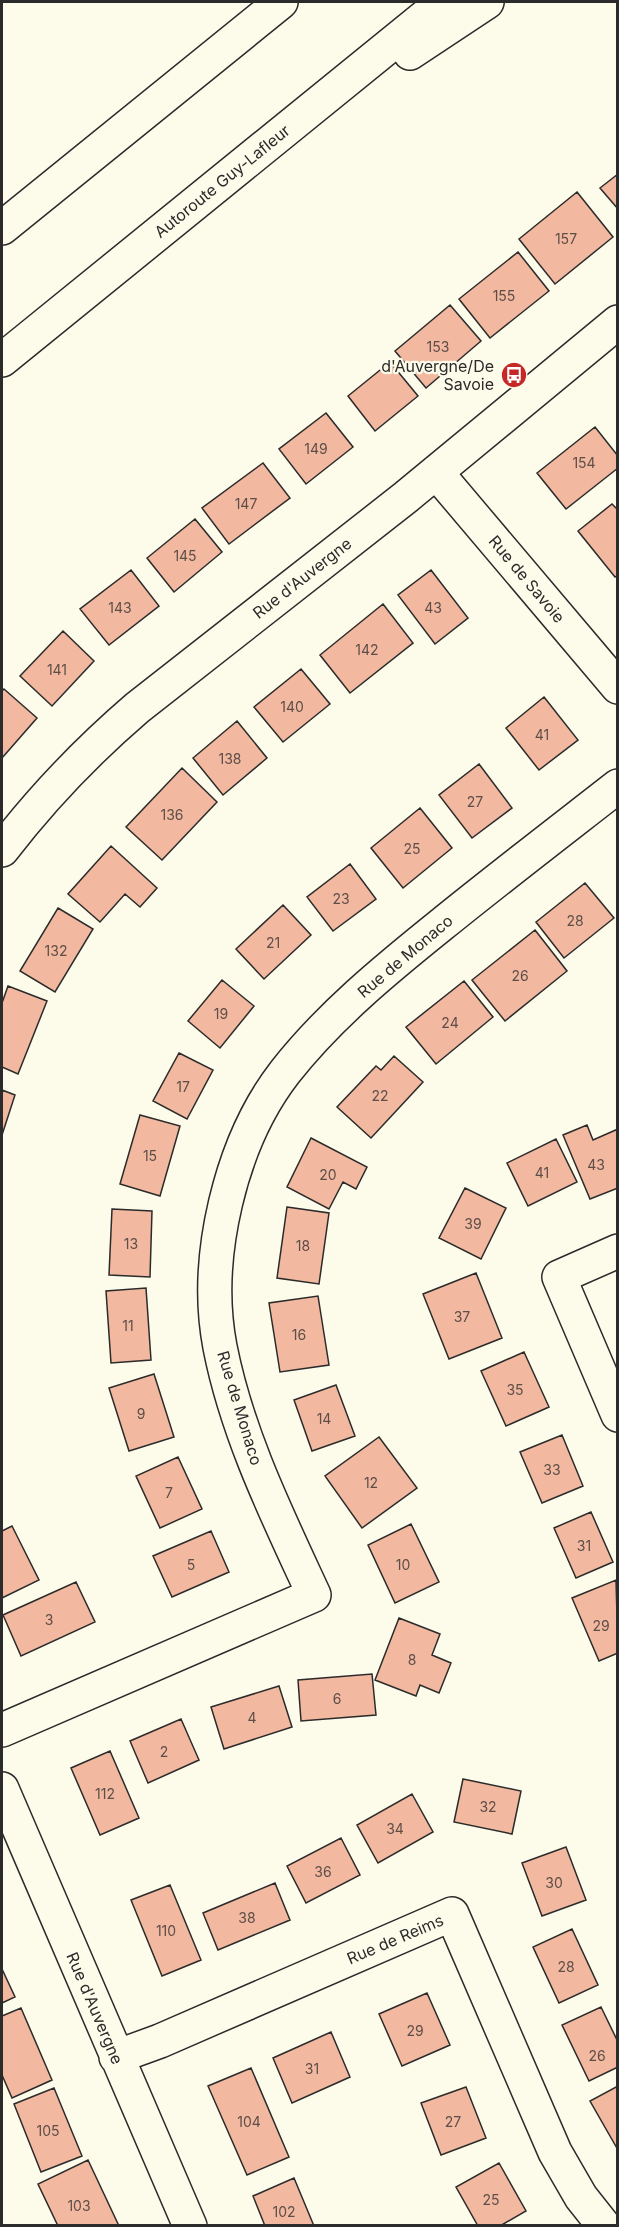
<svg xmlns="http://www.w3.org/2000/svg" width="619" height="2227" font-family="Inter,sans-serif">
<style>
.building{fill:#f2b8a0;stroke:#2b2b2b;stroke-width:1.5}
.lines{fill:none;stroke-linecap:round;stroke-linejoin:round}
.minor-casing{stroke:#2b2b2b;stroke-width:36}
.highway-casing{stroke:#2b2b2b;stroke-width:36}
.minor{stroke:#fdfbea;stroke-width:33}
.highway{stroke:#fdfbea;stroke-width:33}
.labels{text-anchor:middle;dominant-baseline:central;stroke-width:4.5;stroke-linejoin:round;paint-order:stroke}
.number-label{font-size:14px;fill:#5d4e48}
.street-label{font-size:16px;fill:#2b2b2b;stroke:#fdfbea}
.poi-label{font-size:16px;fill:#2b2b2b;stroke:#fdfbea;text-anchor:end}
</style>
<rect width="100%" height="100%" fill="#fdfbea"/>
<path class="building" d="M 618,174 L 618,209 L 600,188 Z
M 577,192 L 613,237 L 555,284 L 519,239 Z
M 518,252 L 549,291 L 490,338 L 459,299 Z
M 450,305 L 481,341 L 426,388 L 395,351 Z
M 390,362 L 418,396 L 375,431 L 348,396 Z
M 326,413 L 353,447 L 306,484 L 279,449 Z
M 595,427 L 618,456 L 618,468 L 566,509 L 537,473 Z
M 263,463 L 290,498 L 229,544 L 202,508 Z
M 612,504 L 618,510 L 618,575 L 615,577 L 578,531 Z
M 195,519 L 222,552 L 174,592 L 147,558 Z
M 131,570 L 159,606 L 109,645 L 80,609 Z
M 431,570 L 468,618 L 435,644 L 398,595 Z
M 383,604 L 413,643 L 350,693 L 320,655 Z
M 63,631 L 94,661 L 52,706 L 20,676 Z
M 301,669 L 330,704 L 283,742 L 254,707 Z
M 4,689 L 37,718 L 2,758 L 2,691 Z
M 544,697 L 578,740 L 539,770 L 506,728 Z
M 237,721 L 267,758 L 223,795 L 193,758 Z
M 479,764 L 512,808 L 472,838 L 439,795 Z
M 182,768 L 217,802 L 162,860 L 126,827 Z
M 420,808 L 452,848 L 403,888 L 371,848 Z
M 111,846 L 157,888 L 140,907 L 125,894 L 100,922 L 68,894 Z
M 350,864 L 376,899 L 333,931 L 307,897 Z
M 585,883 L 614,918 L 564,958 L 536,922 Z
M 283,905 L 311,935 L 264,979 L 236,949 Z
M 58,908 L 93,929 L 55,992 L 20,971 Z
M 535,930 L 567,971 L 505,1021 L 472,980 Z
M 222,980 L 254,1006 L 220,1048 L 188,1021 Z
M 464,981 L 493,1017 L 436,1064 L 406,1027 Z
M 8,986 L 47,1001 L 18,1074 L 2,1067 L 2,1003 Z
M 179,1053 L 213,1070 L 187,1119 L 153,1101 Z
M 394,1056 L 423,1082 L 371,1138 L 337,1107 L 376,1066 L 381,1070 Z
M 2,1090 L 15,1095 L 2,1135 Z
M 140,1115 L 180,1126 L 160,1196 L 120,1184 Z
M 587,1125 L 593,1140 L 618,1129 L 618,1188 L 590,1199 L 563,1135 Z
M 311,1138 L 367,1167 L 356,1189 L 343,1182 L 329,1209 L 287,1187 Z
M 556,1139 L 577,1182 L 528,1206 L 507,1163 Z
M 465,1188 L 506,1208 L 481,1259 L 439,1238 Z
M 287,1207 L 329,1213 L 319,1284 L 277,1278 Z
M 112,1209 L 152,1211 L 150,1277 L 109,1275 Z
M 476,1273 L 502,1338 L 449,1359 L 423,1294 Z
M 146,1288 L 151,1360 L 111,1363 L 106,1291 Z
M 318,1296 L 329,1365 L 280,1372 L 269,1303 Z
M 524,1352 L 549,1407 L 506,1426 L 481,1371 Z
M 154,1374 L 174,1437 L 129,1451 L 109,1388 Z
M 336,1385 L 355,1436 L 312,1451 L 294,1400 Z
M 562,1435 L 583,1486 L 542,1503 L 520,1452 Z
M 379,1437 L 417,1488 L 362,1528 L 325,1476 Z
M 178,1457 L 202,1509 L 160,1528 L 136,1476 Z
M 591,1512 L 613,1562 L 576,1578 L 554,1528 Z
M 411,1524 L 439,1582 L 395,1603 L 368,1545 Z
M 12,1526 L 39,1580 L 2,1598 L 2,1531 Z
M 211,1531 L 229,1572 L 172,1597 L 153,1556 Z
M 616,1580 L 618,1653 L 599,1661 L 572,1598 Z
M 76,1582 L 95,1622 L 21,1656 L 3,1615 Z
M 399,1618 L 440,1634 L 432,1655 L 451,1663 L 439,1693 L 420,1685 L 416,1696 L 375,1680 Z
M 372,1674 L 376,1715 L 301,1721 L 298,1680 Z
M 279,1686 L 292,1727 L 224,1749 L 211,1707 Z
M 181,1719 L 199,1760 L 148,1783 L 130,1741 Z
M 110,1751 L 139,1818 L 100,1835 L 71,1768 Z
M 463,1779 L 521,1791 L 512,1834 L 454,1822 Z
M 412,1794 L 433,1832 L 378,1863 L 357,1825 Z
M 341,1838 L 360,1875 L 306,1903 L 287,1866 Z
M 566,1847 L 586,1900 L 542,1916 L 522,1863 Z
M 275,1883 L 290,1920 L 218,1950 L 203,1913 Z
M 170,1885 L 201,1960 L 162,1976 L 131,1900 Z
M 572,1929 L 598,1985 L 559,2003 L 533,1947 Z
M 2,1969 L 15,1997 L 2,2003 Z
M 427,1993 L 450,2045 L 402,2066 L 379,2014 Z
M 601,2007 L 618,2042 L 618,2067 L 589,2081 L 562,2025 Z
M 21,2008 L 52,2080 L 12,2098 L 2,2075 L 2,2016 Z
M 331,2032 L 350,2077 L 292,2103 L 273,2058 Z
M 251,2068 L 289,2157 L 247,2175 L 208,2086 Z
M 618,2086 L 618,2150 L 590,2101 Z
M 466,2087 L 486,2138 L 441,2155 L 421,2103 Z
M 54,2088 L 82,2156 L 41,2172 L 14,2104 Z
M 88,2160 L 119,2226 L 58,2226 L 38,2184 Z
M 499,2163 L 526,2211 L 500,2226 L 478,2226 L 456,2187 Z
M 294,2178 L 314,2226 L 265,2226 L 253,2196 Z"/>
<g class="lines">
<g class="minor-casing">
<path id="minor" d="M 436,472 L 618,687
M 2,850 C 42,798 87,751 137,708 L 406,497 L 618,322
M 618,1251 L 559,1277 L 618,1415
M 2,1730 L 314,1595 C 277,1515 237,1434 220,1347 C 203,1259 230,1143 285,1072 C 329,1016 385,970 441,925 C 499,878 559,832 618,786
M 2,1789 L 190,2226
M 116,2057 L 160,2041 L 452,1914 L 555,2152 L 581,2197 L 604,2226"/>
</g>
<g class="highway-casing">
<path id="highway" d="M 410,53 L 487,2
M 2,228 L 281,2
M 2,360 L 443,2"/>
</g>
<use href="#minor" class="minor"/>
<use href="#highway" class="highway"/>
</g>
<defs>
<g id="bus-disc" transform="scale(1.35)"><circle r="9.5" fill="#c62828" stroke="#fdfbea"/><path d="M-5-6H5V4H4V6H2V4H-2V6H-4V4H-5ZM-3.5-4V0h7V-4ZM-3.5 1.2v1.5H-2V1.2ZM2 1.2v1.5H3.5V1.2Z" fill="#fff"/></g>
</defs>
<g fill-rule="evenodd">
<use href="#bus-disc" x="514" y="375"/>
</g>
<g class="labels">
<g class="number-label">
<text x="566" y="238">157</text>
<text x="504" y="295">155</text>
<text x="438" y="346">153</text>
<text x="316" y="448">149</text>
<text x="584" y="462">154</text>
<text x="246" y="503">147</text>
<text x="185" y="555">145</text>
<text x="120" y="607">143</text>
<text x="433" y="607">43</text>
<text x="367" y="649">142</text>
<text x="57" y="669">141</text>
<text x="292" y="706">140</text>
<text x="542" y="734">41</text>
<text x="230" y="758">138</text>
<text x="475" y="801">27</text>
<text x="172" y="814">136</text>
<text x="412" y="848">25</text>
<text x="341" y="898">23</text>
<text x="575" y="920">28</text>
<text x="273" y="942">21</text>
<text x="56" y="950">132</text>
<text x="520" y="975">26</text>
<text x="221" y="1013">19</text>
<text x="450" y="1022">24</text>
<text x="183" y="1086">17</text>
<text x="380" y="1095">22</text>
<text x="150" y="1155">15</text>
<text x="596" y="1164">43</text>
<text x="542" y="1172">41</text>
<text x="328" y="1174">20</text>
<text x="473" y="1223">39</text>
<text x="131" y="1243">13</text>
<text x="303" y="1245">18</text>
<text x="462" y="1316">37</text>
<text x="128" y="1325">11</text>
<text x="299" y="1334">16</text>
<text x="515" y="1389">35</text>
<text x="141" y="1413">9</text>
<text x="324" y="1418">14</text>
<text x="552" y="1469">33</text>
<text x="371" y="1482">12</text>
<text x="169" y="1492">7</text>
<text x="584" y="1545">31</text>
<text x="191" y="1564">5</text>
<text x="403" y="1564">10</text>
<text x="49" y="1619">3</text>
<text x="601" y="1625">29</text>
<text x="412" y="1659">8</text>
<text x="337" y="1698">6</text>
<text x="252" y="1717">4</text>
<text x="164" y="1751">2</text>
<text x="105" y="1793">112</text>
<text x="488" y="1806">32</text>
<text x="395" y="1828">34</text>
<text x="323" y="1871">36</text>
<text x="554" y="1882">30</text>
<text x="247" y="1917">38</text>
<text x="166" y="1930">110</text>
<text x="566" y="1966">28</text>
<text x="415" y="2030">29</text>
<text x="597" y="2055">26</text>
<text x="312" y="2068">31</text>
<text x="249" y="2121">104</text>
<text x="453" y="2121">27</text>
<text x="48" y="2130">105</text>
<text x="491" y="2199">25</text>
<text x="79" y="2205">103</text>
<text x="284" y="2211">102</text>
</g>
<g class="street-label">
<text transform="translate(222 181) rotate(-39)">Autoroute Guy-Lafleur</text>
<text transform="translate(302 578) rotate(-38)">Rue d'Auvergne</text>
<text transform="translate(527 579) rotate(50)">Rue de Savoie</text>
<text transform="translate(405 956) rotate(-40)">Rue de Monaco</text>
<text transform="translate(240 1408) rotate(73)">Rue de Monaco</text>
<text transform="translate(395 1939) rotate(-23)">Rue de Reims</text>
<text transform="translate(95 2008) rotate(67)">Rue d'Auvergne</text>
</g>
<g class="poi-label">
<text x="494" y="366">d'Auvergne/De<tspan x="494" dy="18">Savoie</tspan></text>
</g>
</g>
<rect width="619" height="2227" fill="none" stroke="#2b2b2b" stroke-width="6"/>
</svg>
